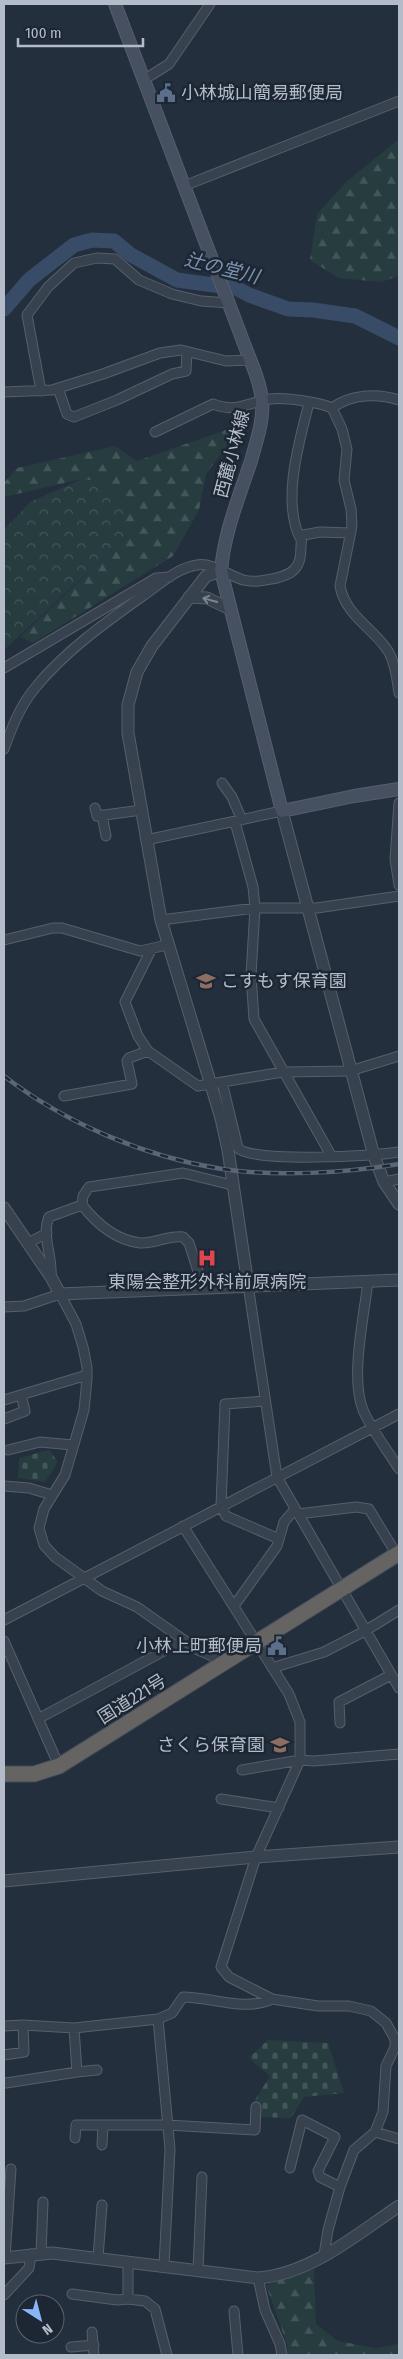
<svg xmlns="http://www.w3.org/2000/svg" width="403" height="2359" font-family="'Fira Sans Condensed','Noto Sans JP',sans-serif">
<style>
.forest{fill:url(#forest-firs)}
.cemetery{fill:url(#cemetery-stones)}
.park{fill:url(#park-crowns)}
.lines{fill:none;stroke-linecap:round;stroke-linejoin:round}
.river{stroke:#394c67;stroke-width:15}
.minor-casing{stroke:#565f6c;stroke-width:11}
.tertiary-casing{stroke:#565f6c;stroke-width:13}
.secondary-casing{stroke:#565f6c;stroke-width:14}
.trunk-casing{stroke:#434c59;stroke-width:17}
.minor{stroke:#38414e;stroke-width:9}
.tertiary{stroke:#38414e;stroke-width:11}
.secondary{stroke:#465061;stroke-width:12}
.trunk{stroke:#656462;stroke-width:15}
.rail-casing{stroke:#5a6575;stroke-width:4.5}
.rail{stroke:#1d2633;stroke-width:2.5;stroke-dasharray:8;stroke-linecap:butt}
.oneway{stroke:#7c8592}
.labels{text-anchor:middle;dominant-baseline:central;stroke-width:5;stroke-linejoin:round;paint-order:stroke}
.poi-label{font-size:18px;fill:#b4bcc9;stroke:#1d2633;text-anchor:start}
.street-label{font-size:18px;fill:#b4bcc9;stroke:#1d2633}
.water-label{font-size:19px;font-style:italic;fill:#7c92b1;stroke:#1d2633}
</style>
<defs>
<pattern id="forest-firs" width="22" height="20" patternUnits="userSpaceOnUse" patternTransform="scale(1.25)"><rect width="22" height="20" fill="#263c3f"/><path d="M5 1l3.5 6h-7zM16 11l3.5 6h-7z" fill="#435659"/></pattern>
<pattern id="cemetery-stones" width="16" height="16" patternUnits="userSpaceOnUse" patternTransform="scale(1.25)"><rect width="16" height="16" fill="#263c3f"/><path d="M2 7V4a2 2 0 0 1 4 0v3zM10 15v-3a2 2 0 0 1 4 0v3z" fill="#435659"/></pattern>
<pattern id="park-crowns" width="20" height="18" patternUnits="userSpaceOnUse" patternTransform="scale(1.25)"><rect width="20" height="18" fill="#263c3f"/><path d="M2 6a3 3 0 1 1 6 0M12 15a3 3 0 1 1 6 0" fill="none" stroke="#435659"/></pattern>
</defs>
<rect width="100%" height="100%" fill="#242f3e"/>
<path class="forest" d="M 399,139 L 399,276 L 381,282 L 339,278 L 310,260 L 317,214 L 347,181 Z
M 243,424 L 206,474 L 199,510 L 173,556 L 33,643 L 20,637 L 126,537 L 103,482 L 82,479 L 4,497 L 4,483 L 17,468 L 115,446 L 137,461 Z
M 314,2269 L 316,2324 L 338,2341 L 375,2348 L 399,2344 L 399,2355 L 288,2355 L 287,2344 L 266,2285 Z"/>
<path class="cemetery" d="M 49,1450 L 58,1462 L 45,1482 L 18,1478 L 19,1458 Z
M 268,2040 L 328,2043 L 344,2093 L 304,2097 L 291,2118 L 257,2117 L 253,2103 L 270,2076 L 249,2058 Z"/>
<path class="park" d="M 82,479 L 103,482 L 125,507 L 126,537 L 4,650 L 4,530 L 30,502 Z"/>
<g class="lines">
<path class="river" d="M 4,309 L 29,280 L 74,245 L 92,240 L 114,241 L 131,255 L 177,280 L 236,288 L 249,295 L 288,309 L 313,310 L 355,316 L 399,338"/>
<g class="minor-casing">
<path id="minor" d="M 145,79 L 169,64 L 210,4
M 184,186 L 399,101
M 58,388 L 67,414 L 74,417 L 117,400 L 172,374 L 186,371 L 187,352
M 41,391 L 27,315 L 48,287 L 74,263 L 97,258 L 115,259 L 139,280 L 172,294 L 201,301 L 229,303
M 4,392 L 52,390 L 103,374 L 160,353 L 181,350 L 226,361 L 250,360
M 332,408 C 351,394 377,393 399,400
M 155,432 L 213,404 C 235,413 247,403 270,399 C 284,397 319,402 332,408 L 342,429 L 347,449 L 344,480 L 351,509 L 352,526 L 340,586 C 345,614 371,627 386,648 C 395,660 397,680 399,693
M 301,540 C 281,503 299,442 309,403
M 4,668 L 156,578 L 170,577
M 4,749 C 12,727 20,706 35,688 C 65,651 106,622 144,595 C 161,583 177,568 197,565 C 211,562 230,576 243,580 C 255,583 265,580 277,578 C 286,575 294,573 298,564 C 303,555 299,544 303,535 L 320,532 L 350,533
M 222,783 L 232,797 L 242,820
M 399,803 L 395,859 L 399,885
M 95,808 L 97,816 L 142,810
M 102,815 L 106,836
M 235,822 L 253,887 L 255,908 L 251,975 L 254,1019 L 332,1157
M 146,840 L 282,811
M 161,920 L 255,908 L 317,908 L 399,896
M 4,940 L 53,928 L 62,928 L 140,951 L 167,945
M 151,950 L 125,1002 L 138,1036 L 148,1051 L 198,1086 L 283,1072 L 350,1071 L 399,1056
M 222,1082 L 238,1148 C 250,1163 376,1156 399,1152
M 64,1096 L 132,1084 L 127,1061 L 129,1058 L 148,1051
M 384,1182 L 399,1179
M 28,1243 L 47,1233
M 51,1277 C 53,1257 41,1235 49,1217 L 82,1205
M 368,1281 C 364,1317 350,1378 363,1410 C 371,1429 388,1451 399,1469
M 248,1285 L 277,1477 L 399,1688
M 203,1287 L 189,1243 L 183,1237 C 169,1235 154,1244 140,1243 C 116,1240 96,1223 82,1205 L 83,1196 L 89,1187 L 183,1173 L 232,1185
M 4,1307 L 24,1306 L 60,1294 L 76,1324 L 83,1347 L 87,1367 L 87,1379 L 84,1410 L 65,1475 L 44,1509 L 39,1528 L 44,1545 L 55,1557 L 102,1591 L 137,1607 L 198,1650 L 226,1662
M 4,1400 L 87,1375
M 265,1401 L 225,1404 L 221,1506 L 226,1516 L 279,1539
M 4,1419 L 25,1411 L 21,1395
M 8,1450 L 40,1442 L 73,1445
M 4,1486 L 29,1488 L 52,1495
M 298,1514 L 356,1507 L 369,1509 L 397,1555
M 183,1526 L 289,1694 L 300,1722 L 300,1760 L 256,1857 L 221,1967 L 229,1977 L 272,1999 L 318,2006 L 349,2006 L 371,2011 L 386,2023 L 395,2039 L 395,2047 L 386,2066 L 383,2112 L 375,2132 L 354,2150 L 340,2187 L 328,2230 L 324,2255
M 234,1606 L 277,1546 L 284,1522 L 295,1509
M 4,1620 L 399,1414
M 4,1641 L 59,1766
M 272,1668 L 324,1652 L 365,1631 L 399,1610
M 38,1719 L 184,1640
M 340,1723 L 339,1702 L 391,1675
M 242,1770 L 300,1760 L 314,1761 L 399,1754
M 221,1799 L 279,1808
M 158,2019 L 170,2149 L 164,2266
M 4,2026 L 23,2025 L 74,2028 L 158,2019 L 172,2013 L 183,1997 C 212,1997 245,2012 272,1999
M 4,2055 L 24,2052 L 23,2025
M 77,2072 L 97,2070
M 6,2083 L 77,2072 L 74,2028
M 375,2132 L 399,2139
M 75,2138 L 76,2125 L 167,2125 L 255,2130 L 256,2107
M 102,2145 L 103,2125
M 290,2168 L 302,2120 L 335,2137 L 318,2171 L 320,2177 L 340,2187
M 41,2254 L 43,2202
M 5,2257 L 11,2169
M 98,2258 L 102,2205
M 128,2262 L 128,2299 L 145,2301 L 155,2309 L 167,2355
M 198,2270 L 202,2177
M 258,2278 L 265,2310 L 280,2344 L 282,2355
M 72,2294 L 117,2300 L 128,2299
M 4,2295 L 29,2268 L 31,2254
M 234,2311 L 238,2355
M 92,2332 L 94,2355
M 71,2347 L 94,2345"/>
</g>
<g class="tertiary-casing">
<path id="tertiary" d="M 221,571 L 206,576 L 152,646 L 137,672 L 128,705 L 128,733 L 161,920 L 221,1118 L 228,1150 L 248,1285
M 189,597 L 207,598 L 230,609
M 282,811 L 374,1156 L 384,1182 L 399,1204
M 4,1208 L 51,1277 L 60,1294 L 399,1280
M 4,1881 L 256,1857 L 399,1847
M 4,2258 L 52,2253 L 258,2278 C 311,2274 357,2234 399,2206"/>
</g>
<g class="secondary-casing">
<path id="secondary" d="M 115,4 L 240,333 C 247,354 260,378 262,401 C 264,421 256,442 251,461 C 239,497 224,533 221,571 L 282,811 L 354,796 L 399,789"/>
</g>
<g class="trunk-casing">
<path id="trunk" d="M 4,1774 L 34,1774 L 59,1766 L 399,1553"/>
</g>
<use href="#minor" class="minor"/>
<use href="#tertiary" class="tertiary"/>
<use href="#secondary" class="secondary"/>
<use href="#trunk" class="trunk"/>
<g class="rail-casing">
<path id="rail" d="M 4,1076 C 65,1123 145,1157 222,1169 C 276,1177 345,1173 399,1164"/>
</g>
<use href="#rail" class="rail"/>
</g>
<defs><path id="oneway-shaft" d="M-6 0H5M1.5-3L5.5 0L1.5 3" fill="none" stroke-width="1.6" stroke-linecap="round" stroke-linejoin="round" transform="scale(1.25)"/></defs>
<use class="oneway" href="#oneway-shaft" transform="translate(210 600) rotate(-165)"/>
<defs>
<g id="civic-bare" transform="scale(1.5)"><path d="M-.6-6.5H3V-4.5H.6V-3L4-1V1h2V6H-6V1h2V-1L-.6-3ZM-1.2 2.5V6h2.4V2.5Z" fill="#5c6f8a" stroke="#1d2633" stroke-width="2.5" paint-order="stroke"/></g>
<g id="school-bare" transform="scale(1.5)"><path d="M0-5L7-2L0 1L-7-2ZM-4 1L0 2.5L4 1V4Q0 6-4 4Z" fill="#8d6e63" stroke="#1d2633" stroke-width="2.5" paint-order="stroke"/></g>
<g id="hospital-bare" transform="scale(1.5)"><path d="M-5-5h3v3.5h4V-5h3V5h-3V1.5h-4V5h-3Z" fill="#e0444e" stroke="#1d2633" stroke-width="2.5" paint-order="stroke"/></g>
</defs>
<g fill-rule="evenodd">
<use href="#civic-bare" x="166" y="93"/>
<use href="#school-bare" x="206" y="981"/>
<use href="#hospital-bare" x="207" y="1258"/>
<use href="#civic-bare" x="277" y="1646"/>
<use href="#school-bare" x="280" y="1745"/>
</g>
<g class="labels">
<g class="poi-label">
<text x="181" y="93">小林城山簡易郵便局</text>
<text x="221" y="981">こすもす保育園</text>
<text x="207" y="1282" text-anchor="middle">東陽会整形外科前原病院</text>
<text x="262" y="1646" text-anchor="end">小林上町郵便局</text>
<text x="265" y="1745" text-anchor="end">さくら保育園</text>
</g>
<g class="street-label">
<text transform="translate(232 454) rotate(-75)">西麓小林線</text>
<text transform="translate(132 1699) rotate(-32)">国道221号</text>
</g>
<g class="water-label">
<text transform="translate(222 268) rotate(14)">辻の堂川</text>
</g>
</g>
<rect width="403" height="2359" fill="none" stroke="#b4bcc9" stroke-width="10"/>
<g transform="translate(40 2319) rotate(144)"><circle r="24" fill="#1d2633" stroke="#59626f"/>
<path d="M0-4L9 19L0 12L-9 19Z" fill="#8ab4f8"/>
<text y="-8" font-size="14" font-weight="bold" text-anchor="middle" fill="#b4bcc9">N</text>
</g>
<path d="M18 38v8h125v-8" fill="none" stroke="#b4bcc9" stroke-width="2.5"/>
<text x="25" y="38" font-size="15" fill="#b4bcc9" stroke="#1d2633" stroke-width="4" paint-order="stroke">100 m</text>
</svg>
